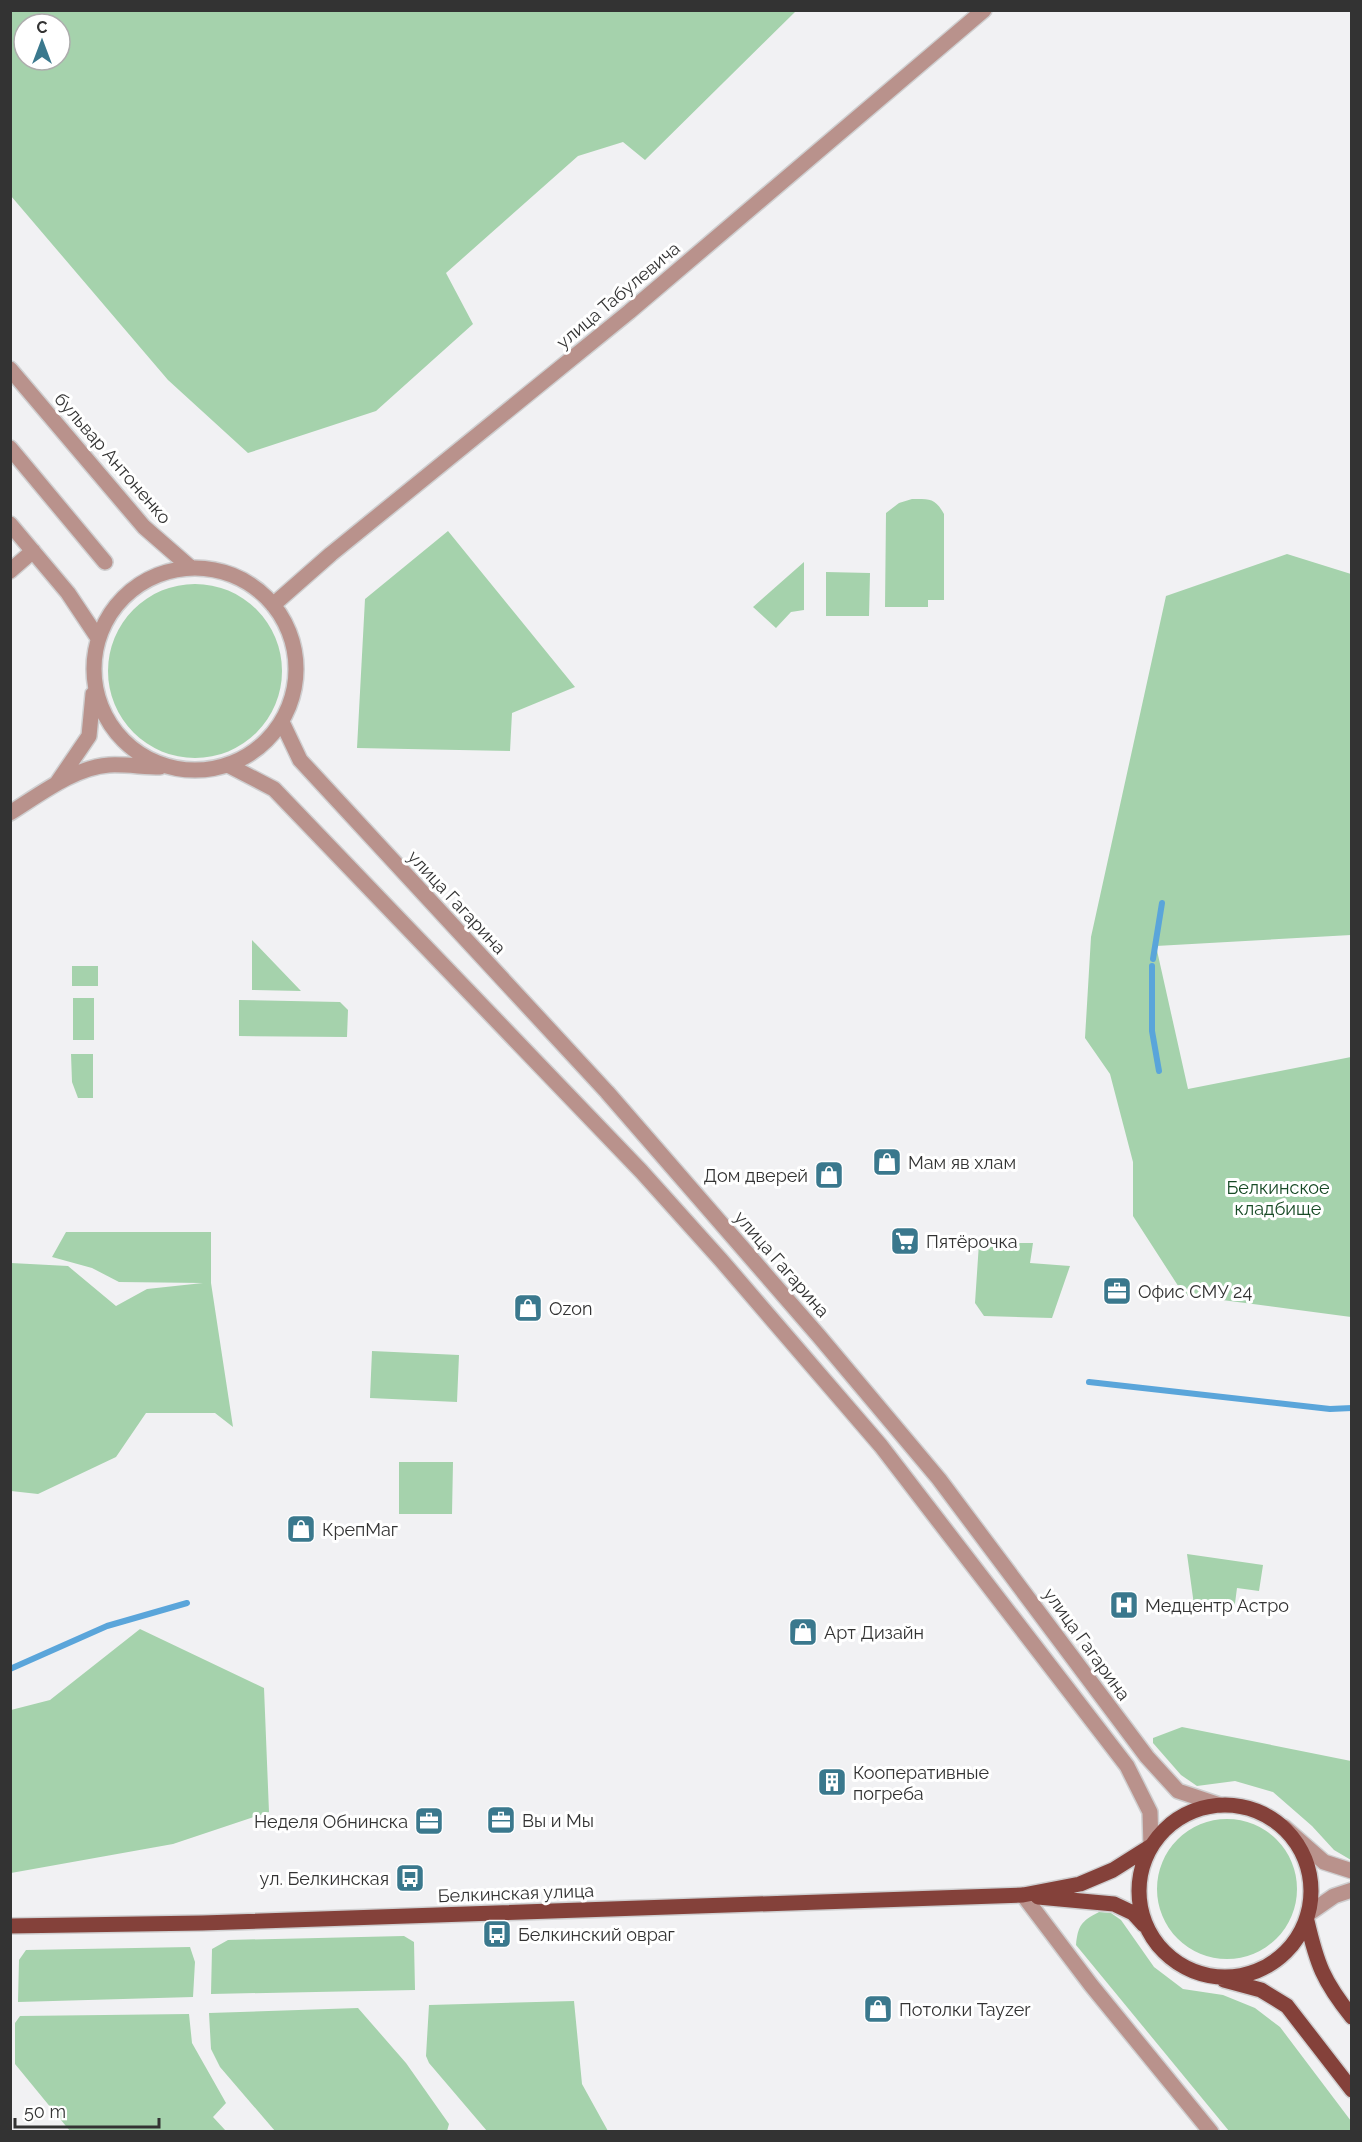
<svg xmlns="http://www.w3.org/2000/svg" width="1362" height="2142" font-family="Raleway,sans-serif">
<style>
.green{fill:#a5d2ac;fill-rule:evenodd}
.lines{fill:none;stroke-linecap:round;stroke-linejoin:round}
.stream{stroke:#5aa5da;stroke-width:6}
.minor-casing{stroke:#cfcfd0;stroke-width:18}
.major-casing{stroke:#cfcfd0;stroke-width:18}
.minor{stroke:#b9928c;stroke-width:15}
.major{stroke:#84413a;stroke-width:15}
.labels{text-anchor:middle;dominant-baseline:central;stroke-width:6;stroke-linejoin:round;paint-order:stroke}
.street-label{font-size:18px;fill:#333;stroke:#fff}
.poi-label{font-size:18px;fill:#333;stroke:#fff;text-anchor:start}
.park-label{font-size:18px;fill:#174a25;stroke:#fff}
</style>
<rect width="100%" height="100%" fill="#f1f1f3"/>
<path class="green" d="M 10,11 L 11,10 L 796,11 L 645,160 L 623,142 L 578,156 L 446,273 L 473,324 L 376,411 L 248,453 L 168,380 L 11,196 ZM 24,24 L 60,24 L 60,60 L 24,60 Z
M 912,499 C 930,499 935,498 944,514 L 944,600 L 928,600 L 928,607 L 885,607 L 886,513 L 899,503 Z
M 448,531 L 575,687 L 512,713 L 510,751 L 357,748 L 365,599 Z
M 1287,554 L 1351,574 L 1351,935 L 1156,946 L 1188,1089 L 1351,1057 L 1351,1317 L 1184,1295 L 1133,1216 L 1133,1162 L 1110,1074 L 1085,1038 L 1091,937 L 1166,596 Z
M 804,562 L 804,610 L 791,612 L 776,628 L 753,607 Z
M 826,572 L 870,573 L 869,616 L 826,616 Z
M108 671a87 87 0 1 1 174 0a87 87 0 1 1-174 0Z
M 252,940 L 301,991 L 252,990 Z
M 72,966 L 98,966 L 98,986 L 72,986 Z
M 73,998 L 94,998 L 94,1040 L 73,1040 Z
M 239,1000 L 340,1002 L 348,1010 L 347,1037 L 239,1036 Z
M 71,1054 L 93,1054 L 93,1098 L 78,1098 L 72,1082 Z
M 66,1232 L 211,1232 L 211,1283 L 233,1427 L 215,1413 L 146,1413 L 116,1457 L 38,1494 L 11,1491 L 11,1263 L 68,1266 L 116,1306 L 147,1289 L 203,1283 L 119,1282 L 92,1268 L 52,1257 Z
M 979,1243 L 1033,1243 L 1030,1263 L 1070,1266 L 1052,1318 L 984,1316 L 975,1303 Z
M 372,1351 L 459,1355 L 457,1402 L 370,1398 Z
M 399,1462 L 453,1462 L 452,1514 L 399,1514 Z
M 1187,1554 L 1263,1565 L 1259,1591 L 1237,1588 L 1234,1611 L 1194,1605 Z
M 140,1629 L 264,1688 L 269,1812 L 173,1844 L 11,1873 L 11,1710 L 50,1700 Z
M 1182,1727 L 1351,1761 L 1351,1860 L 1334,1850 L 1312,1826 L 1273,1792 L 1235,1781 L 1197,1786 L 1181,1775 L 1153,1743 L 1153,1738 Z
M1157 1889a70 70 0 1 1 140 0a70 70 0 1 1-140 0Z
M 1099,1912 L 1111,1913 L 1121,1920 L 1154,1967 L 1183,1989 L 1223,1995 L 1255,2008 L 1280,2027 L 1351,2121 L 1351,2131 L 1229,2131 L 1076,1945 C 1078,1926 1081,1921 1099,1912 Z
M 404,1936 L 414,1942 L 415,1990 L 211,1994 L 212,1949 L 228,1940 Z
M 190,1947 L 195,1962 L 193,1997 L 18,2002 L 19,1960 L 26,1950 Z
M 574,2001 L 582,2084 L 608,2131 L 487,2131 L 429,2063 L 426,2056 L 429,2005 Z
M 358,2008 L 406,2063 L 449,2124 L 447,2131 L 275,2131 L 220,2067 L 211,2049 L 209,2013 Z
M 189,2014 L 192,2043 L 226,2103 L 213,2117 L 226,2131 L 70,2131 L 15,2064 L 15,2023 L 20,2016 Z"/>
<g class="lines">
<path class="stream" d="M 1153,959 L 1162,903
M 1152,966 L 1152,1031 L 1159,1071
M 1089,1382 L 1330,1409 L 1352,1408
M 10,1669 L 107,1626 L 187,1603"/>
<g class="minor-casing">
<path id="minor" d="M 10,369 L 144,527 L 191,568
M 10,448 L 105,562
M 10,524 L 68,593 L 98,638
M94 669a101 101 0 1 1 202 0a101 101 0 1 1-202 0Z
M 10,571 L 33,551
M 273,605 L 331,554 L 629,312 L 984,10
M 282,722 L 300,760 L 607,1092 L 818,1335 L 939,1479 L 1147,1757 L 1178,1791 L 1220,1805
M 228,765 L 274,789 L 641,1171 L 721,1260 L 881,1446 L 1127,1766 L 1150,1812 L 1151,1846
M 57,783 L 89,736 L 93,694
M 10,813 C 39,795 75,767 109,765 C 124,764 144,767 160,767
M 1284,1827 L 1324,1862 L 1352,1871
M 1023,1895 L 1091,1985 L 1211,2132
M 1308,1914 L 1334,1896 L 1352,1890"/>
</g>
<g class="major-casing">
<path id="major" d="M1139 1891a86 86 0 1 1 172 0a86 86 0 1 1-172 0Z
M 1038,1897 L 1114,1904 L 1133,1913 L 1144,1925
M 1307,1921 C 1317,1964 1323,1981 1352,2017
M 10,1926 L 202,1923 L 1023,1895 L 1080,1884 L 1113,1870 L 1151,1846
M 1224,1980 L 1261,1990 L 1287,2006 L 1352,2090"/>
</g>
<use href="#minor" class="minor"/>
<use href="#major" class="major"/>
</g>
<defs>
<g id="shop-square" transform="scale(1.5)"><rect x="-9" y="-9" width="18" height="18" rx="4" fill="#3a788d" stroke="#fff"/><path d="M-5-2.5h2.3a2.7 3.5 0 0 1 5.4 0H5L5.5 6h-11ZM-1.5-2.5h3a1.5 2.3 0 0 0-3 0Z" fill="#fff"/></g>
<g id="supermarket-square" transform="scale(1.5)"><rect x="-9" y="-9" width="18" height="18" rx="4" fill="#3a788d" stroke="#fff"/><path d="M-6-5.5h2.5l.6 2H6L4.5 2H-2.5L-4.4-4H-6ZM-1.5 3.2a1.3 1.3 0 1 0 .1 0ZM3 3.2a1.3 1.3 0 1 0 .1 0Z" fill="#fff"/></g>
<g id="office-square" transform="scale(1.5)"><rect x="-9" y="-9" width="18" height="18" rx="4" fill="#3a788d" stroke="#fff"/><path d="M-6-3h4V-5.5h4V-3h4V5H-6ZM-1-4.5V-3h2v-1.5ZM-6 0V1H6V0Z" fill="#fff"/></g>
<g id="hospital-square" transform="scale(1.5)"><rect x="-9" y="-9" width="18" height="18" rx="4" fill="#3a788d" stroke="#fff"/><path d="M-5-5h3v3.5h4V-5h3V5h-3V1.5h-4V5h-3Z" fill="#fff"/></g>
<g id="building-square" transform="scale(1.5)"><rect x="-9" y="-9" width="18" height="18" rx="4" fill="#3a788d" stroke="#fff"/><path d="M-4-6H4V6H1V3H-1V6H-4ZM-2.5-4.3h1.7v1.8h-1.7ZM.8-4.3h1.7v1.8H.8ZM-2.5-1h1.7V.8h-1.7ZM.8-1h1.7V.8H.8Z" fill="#fff"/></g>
<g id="bus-square" transform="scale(1.5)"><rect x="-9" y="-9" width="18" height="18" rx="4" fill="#3a788d" stroke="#fff"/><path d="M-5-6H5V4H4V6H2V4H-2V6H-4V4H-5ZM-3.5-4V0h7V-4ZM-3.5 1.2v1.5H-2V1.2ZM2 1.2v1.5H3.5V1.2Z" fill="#fff"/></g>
</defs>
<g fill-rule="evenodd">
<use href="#shop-square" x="887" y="1162"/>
<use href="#shop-square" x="829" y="1175"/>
<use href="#supermarket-square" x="905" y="1241"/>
<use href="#office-square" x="1117" y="1291"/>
<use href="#shop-square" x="528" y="1308"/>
<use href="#shop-square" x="301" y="1529"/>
<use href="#hospital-square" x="1124" y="1605"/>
<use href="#shop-square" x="803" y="1632"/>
<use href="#building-square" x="832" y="1782"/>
<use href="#office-square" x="501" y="1820"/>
<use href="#office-square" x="429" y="1821"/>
<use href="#bus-square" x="410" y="1878"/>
<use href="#bus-square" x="497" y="1934"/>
<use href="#shop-square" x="878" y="2009"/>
</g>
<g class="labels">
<g class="street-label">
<text transform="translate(618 295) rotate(-40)">улица Табулевича</text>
<text transform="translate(113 458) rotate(49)">бульвар Антоненко</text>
<text transform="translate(457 902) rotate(47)">улица Гагарина</text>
<text transform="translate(782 1264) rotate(49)">улица Гагарина</text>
<text transform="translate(1087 1644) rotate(54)">улица Гагарина</text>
<text transform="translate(516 1893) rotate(-2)">Белкинская улица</text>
</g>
<g class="poi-label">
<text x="908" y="1162">Мам яв хлам</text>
<text x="808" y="1175" text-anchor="end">Дом дверей</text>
<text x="926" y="1241">Пятёрочка</text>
<text x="1138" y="1291">Офис СМУ 24</text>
<text x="549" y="1308">Ozon</text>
<text x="322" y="1529">КрепМаг</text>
<text x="1145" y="1605">Медцентр Астро</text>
<text x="824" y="1632">Арт Дизайн</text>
<text x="853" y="1772">Кооперативные<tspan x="853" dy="21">погреба</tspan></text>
<text x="522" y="1820">Вы и Мы</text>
<text x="408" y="1821" text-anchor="end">Неделя Обнинска</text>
<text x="389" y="1878" text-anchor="end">ул. Белкинская</text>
<text x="518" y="1934">Белкинский овраг</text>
<text x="899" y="2009">Потолки Tayzer</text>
</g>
<g class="park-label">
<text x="1278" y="1187">Белкинское<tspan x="1278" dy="21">кладбище</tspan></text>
</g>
</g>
<rect width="1362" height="2142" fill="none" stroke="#333333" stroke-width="24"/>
<g transform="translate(42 42)"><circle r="28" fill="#ffffff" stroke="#adadad" stroke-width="1.5"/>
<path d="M0-4.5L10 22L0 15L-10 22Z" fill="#3a788d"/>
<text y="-9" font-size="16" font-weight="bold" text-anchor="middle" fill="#333333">С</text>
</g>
<path d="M15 2118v9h144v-9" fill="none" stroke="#333333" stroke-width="3"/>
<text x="24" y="2118" font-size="18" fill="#333333" stroke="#ffffff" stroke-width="4.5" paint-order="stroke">50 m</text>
</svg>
